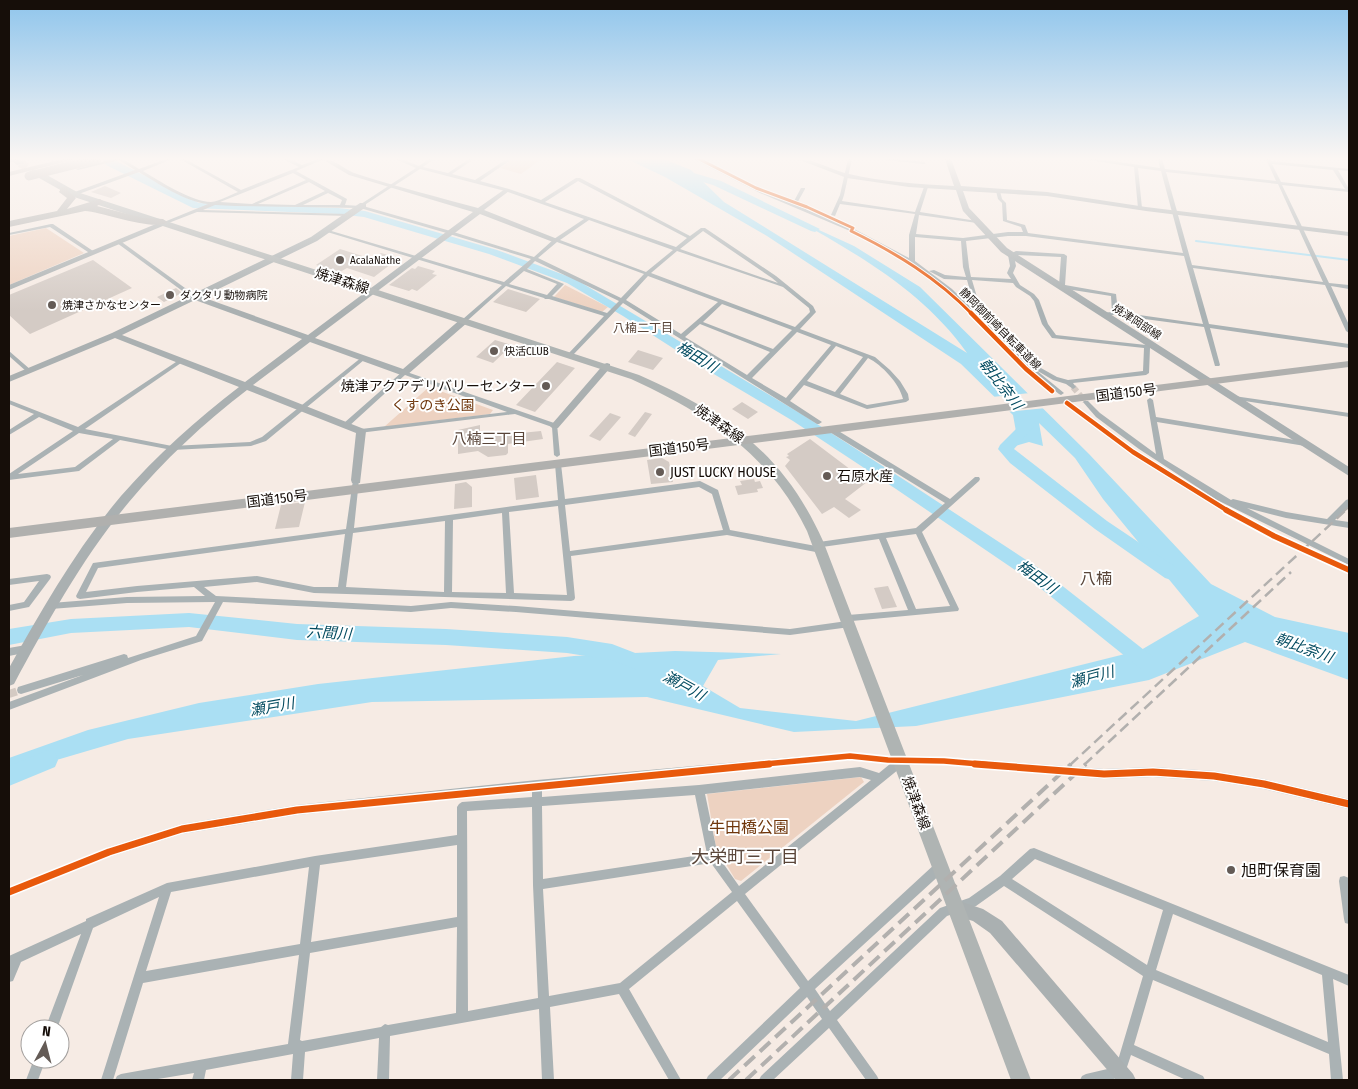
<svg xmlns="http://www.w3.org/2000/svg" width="1358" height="1089" font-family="'Fira Sans Condensed','Noto Sans JP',sans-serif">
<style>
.green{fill:#edd2c1}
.water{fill:#aadff3}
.pier{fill:#f6ebe4}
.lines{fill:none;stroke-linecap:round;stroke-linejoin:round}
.stream{stroke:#aadff3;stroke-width:2}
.river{fill:#aadff3;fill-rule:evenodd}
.building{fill:#d4cbc5}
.street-tunnel-far1{stroke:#d4cac3;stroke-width:6;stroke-dasharray:6 3;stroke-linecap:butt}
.street-tunnel{stroke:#d4cac3;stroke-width:8;stroke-dasharray:8 4.5;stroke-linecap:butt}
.primary-tunnel{stroke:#d4cac3;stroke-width:8;stroke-dasharray:8 4.5;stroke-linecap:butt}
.street{fill:#aab2b4;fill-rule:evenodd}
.secondary{fill:#aab0b1;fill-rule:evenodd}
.primary{fill:#afb4b3;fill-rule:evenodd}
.highway{fill:#b0b0ae;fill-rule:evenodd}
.rail-far2{stroke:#b2b0ae;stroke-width:2;stroke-dasharray:7 3;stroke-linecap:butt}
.rail-far1{stroke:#b2b0ae;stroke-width:2.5;stroke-dasharray:11 5.5;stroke-linecap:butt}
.rail{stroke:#b2b0ae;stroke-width:4;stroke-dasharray:14 7;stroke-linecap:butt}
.highway-bridge{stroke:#b0b0ae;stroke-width:9}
.cycleway-far3-casing{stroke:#fff;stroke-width:5}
.cycleway-far2-casing{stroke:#fff;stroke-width:7}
.cycleway-far1-casing{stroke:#fff;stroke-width:9}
.cycleway-casing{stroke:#fff;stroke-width:10}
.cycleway-far3{stroke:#e8590c;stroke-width:3}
.cycleway-far2{stroke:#e8590c;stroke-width:4.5}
.cycleway-far1{stroke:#e8590c;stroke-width:5.5}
.cycleway{stroke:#e8590c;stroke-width:7}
.poi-dot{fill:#645b56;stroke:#fff;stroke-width:2}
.labels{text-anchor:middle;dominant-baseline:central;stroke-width:4;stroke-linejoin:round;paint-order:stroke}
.far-poi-label{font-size:11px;fill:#160e09;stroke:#fff;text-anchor:start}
.far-street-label{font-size:11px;fill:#160e09;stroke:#fff}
.far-neighbourhood-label{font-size:12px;fill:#594539;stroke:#fff}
.street-label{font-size:14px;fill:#160e09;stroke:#fff}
.poi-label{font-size:14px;fill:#160e09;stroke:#fff;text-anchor:start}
.park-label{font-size:14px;fill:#6f360b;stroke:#fff}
.water-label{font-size:15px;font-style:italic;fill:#034b60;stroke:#fff}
.neighbourhood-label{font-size:15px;fill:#594539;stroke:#fff}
.quarter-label{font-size:16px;fill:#594539;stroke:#fff}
.near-park-label{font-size:16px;fill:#6f360b;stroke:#fff}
.near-poi-label{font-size:16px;fill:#160e09;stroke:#fff;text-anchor:start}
.near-neighbourhood-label{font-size:18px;fill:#594539;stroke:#fff}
</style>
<rect width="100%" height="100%" fill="#f6ebe4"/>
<path class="green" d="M 513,159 L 537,159 L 540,160 L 521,174 L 500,168 Z
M 46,228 L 84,253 L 9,285 L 9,236 Z
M 565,285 L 608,307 L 602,312 L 554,297 Z
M 429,387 L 493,410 L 490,414 L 384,427 Z
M 861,777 L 864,782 L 741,881 L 735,879 L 716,847 L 707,794 Z"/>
<path class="water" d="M 627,159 L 664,159 L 691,170 L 724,202 L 967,353 C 924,292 859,255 795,219 L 854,246 L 920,287 L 1089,454 L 1211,584 L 1275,617 L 1349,633 L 1349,680 L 1245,642 L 1149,680 L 916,726 L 794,732 L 647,697 L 372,702 L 128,739 L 9,774 L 9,758 L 88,730 L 199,703 L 318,684 L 574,656 L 675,651 L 781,654 L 718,660 L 703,686 L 740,708 L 856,721 L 1141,650 L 1199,616 L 1103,499 L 1075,458 L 1039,423 L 1043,446 L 1029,442 L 1005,449 L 1017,437 L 1013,415 L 961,364 L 767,236 L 665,177 Z"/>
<path class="pier" d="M 1030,393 L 1046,408 L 1007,412 L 992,397 Z"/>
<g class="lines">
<path class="stream" d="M 1196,241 L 1349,260"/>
<path class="river" d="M 102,159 L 112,159 L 199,203 L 338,208 L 365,211 L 497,250 L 575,279 L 803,415 L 906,481 L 1046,573 L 1153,657 L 1156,663 L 1153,669 L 1147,671 L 1141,669 L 1034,583 L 896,489 L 793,421 L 707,370 L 623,316 L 567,283 L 489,254 L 364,217 L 338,214 L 193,208 L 106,165 Z
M 631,159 L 646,159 L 721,181 L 820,229 L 815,232 L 811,231 L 713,185 L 633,161 Z
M 1029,419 L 1034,421 L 1036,424 L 1014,449 L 1107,521 L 1177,568 L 1179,573 L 1177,578 L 1171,580 L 1165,578 L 1095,529 L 1010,463 L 998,449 L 1000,445 L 1024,421 Z
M 189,613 L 297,624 L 446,629 L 567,637 L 612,644 L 643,656 L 646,662 L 643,668 L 637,670 L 611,660 L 567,653 L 446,645 L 297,640 L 189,627 L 71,633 L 9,645 L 9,629 L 71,619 Z
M 48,750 L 55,753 L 58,760 L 55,767 L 9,786 L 9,766 Z"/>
</g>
<path class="building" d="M 105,186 L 121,193 L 111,198 L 91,192 Z
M 340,249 L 372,259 L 381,253 L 399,258 L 374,277 L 347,268 L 340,272 L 316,265 Z
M 93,260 L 132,288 L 30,334 L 9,315 L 9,295 Z
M 418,266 L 435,271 L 432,274 L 437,275 L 417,291 L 412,289 L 409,291 L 389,285 L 412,268 L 415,269 Z
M 176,288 L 182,293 L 164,302 L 157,297 Z
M 508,289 L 540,299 L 526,312 L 493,302 Z
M 495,340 L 512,345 L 493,363 L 476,357 Z
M 638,350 L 663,358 L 653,370 L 628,362 Z
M 557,362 L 575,368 L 535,412 L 516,405 Z
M 742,402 L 758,412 L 748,419 L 732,409 Z
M 645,412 L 652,414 L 635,437 L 628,434 Z
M 610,413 L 621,417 L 600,441 L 589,436 Z
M 480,425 L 480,437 L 541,431 L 543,439 L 508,444 L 508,453 L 506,455 L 488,457 L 478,451 L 458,454 L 458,430 Z
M 810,439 L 867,482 L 845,499 L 861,510 L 849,518 L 834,507 L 822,514 L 785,466 L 790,460 L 786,457 L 789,456 L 787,454 Z
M 662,458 L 669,462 L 673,482 L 651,484 L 647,460 Z
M 536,475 L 539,497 L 516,500 L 514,478 Z
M 754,479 L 755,482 L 760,481 L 763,488 L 757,489 L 758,492 L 738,495 L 735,486 L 742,485 L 740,481 Z
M 466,482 L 472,487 L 472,507 L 454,509 L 455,484 Z
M 305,502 L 299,527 L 275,529 L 281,505 Z
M 888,586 L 897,607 L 882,609 L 874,588 Z"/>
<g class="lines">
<path class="street-tunnel-far1" d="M 1073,387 L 1085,401"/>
<path class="street-tunnel" d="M 9,694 L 21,690"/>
<path class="primary-tunnel" d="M 20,163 L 35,172"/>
<path class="street" d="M 13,159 L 22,159 L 9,162 L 9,160 Z
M 113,159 L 123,159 L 139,169 L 166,159 L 172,159 L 143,171 C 159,181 192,202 211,202 C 220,201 230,195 238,192 L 180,159 L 185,159 L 241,190 L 299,167 L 283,159 L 289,159 L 302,165 L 318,159 L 324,159 L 296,171 L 347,199 L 345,205 L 361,206 L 361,204 L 416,168 L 395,159 L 401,159 L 419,166 L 429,159 L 434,159 L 423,167 L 448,173 L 469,159 L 474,159 L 452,174 L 475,180 L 507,159 L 512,159 L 480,181 L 509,189 L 541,200 L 576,178 L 580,178 L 690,236 L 701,228 L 705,228 L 776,276 L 813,306 L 816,312 L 800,329 L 875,357 L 890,370 L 900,381 L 908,394 L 909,400 L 906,402 L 867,409 L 804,385 L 790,401 L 822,422 L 819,424 L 817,424 L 623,303 L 572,356 L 568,356 L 568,354 L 604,316 L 549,299 L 545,299 L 544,298 L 506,286 L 467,321 L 463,321 L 463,319 L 502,285 L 324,231 L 328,230 L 504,282 L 531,259 L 443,232 L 360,208 L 235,206 L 215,205 L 203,210 L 349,214 L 351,215 L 349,216 L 197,212 L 166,224 L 164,223 L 164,222 L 208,204 C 186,202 157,183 139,172 L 76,195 L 72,195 L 72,193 L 135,170 L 119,160 L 78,170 L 76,169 ZM 420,169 L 505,191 L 584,219 L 554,239 L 534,257 L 447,230 L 363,206 ZM 293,173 L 306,180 L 252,204 L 220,202 ZM 578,181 L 687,238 L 676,247 L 545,202 ZM 309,182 L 325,191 L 295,205 L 258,204 ZM 328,193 L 342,200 L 340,205 L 303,205 ZM 589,220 L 673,250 L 646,272 L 560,240 ZM 703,231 L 772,278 L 778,283 L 680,249 ZM 557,242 L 644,274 L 621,298 L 538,258 ZM 677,251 L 783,287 L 809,308 L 810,312 L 795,327 L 651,273 ZM 535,261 L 619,301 L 607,313 L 552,296 L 564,284 L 527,269 ZM 524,271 L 557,284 L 547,295 L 509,284 ZM 648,276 L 718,302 L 681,334 L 626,300 ZM 722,304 L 792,330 L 773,349 L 703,322 ZM 700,324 L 770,352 L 747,375 L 685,337 ZM 797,332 L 831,345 L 786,398 L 752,378 ZM 836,346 L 863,357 L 835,392 L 807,381 ZM 868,358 C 882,365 899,383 903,399 L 867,405 L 840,394 Z
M 693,159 L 698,159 L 764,191 L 793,203 L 801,188 L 805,188 L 805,189 L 796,205 L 854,229 L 909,258 L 909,235 L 915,214 L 840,204 L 835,216 L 831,215 L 840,195 L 848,159 L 852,159 L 844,195 L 842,201 L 915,212 L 924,187 L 926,186 L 928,187 L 920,212 L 977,221 L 979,222 L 977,223 L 919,215 L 916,234 L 963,238 L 1008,232 L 1023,232 L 1021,227 L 1003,221 L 1002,203 L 998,199 L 996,191 L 998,190 L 1000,191 L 1002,199 L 1006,203 L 1007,220 L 1025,225 L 1028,233 L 1183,253 L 1161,171 L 1138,168 L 1142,208 L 1140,209 L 1138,208 L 1134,167 L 1089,160 L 1087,159 L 1098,159 L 1160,168 L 1158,159 L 1162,159 L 1165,169 L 1276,181 L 1266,159 L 1270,159 L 1271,161 L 1349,169 L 1349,170 L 1347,171 L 1338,170 L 1349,189 L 1349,192 L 1282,185 L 1329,283 L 1349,285 L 1349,289 L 1331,286 L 1349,325 L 1349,333 L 1346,331 L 1325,285 L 1193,268 L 1209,324 L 1349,344 L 1349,348 L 1210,328 L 1220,365 L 1219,366 L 1215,366 L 1204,327 L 1115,315 L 1101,315 L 1101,313 L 1112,312 L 1111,296 L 1060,288 L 1057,286 L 1059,285 L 1061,257 L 1017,255 L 1014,256 L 1016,266 L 1013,273 L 1020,285 L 1034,294 L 1039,300 L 1048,324 L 1056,335 L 1146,345 L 1151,343 L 1154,345 L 1150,348 L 1149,373 L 1146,375 L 1073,383 L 1076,387 L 1073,389 L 1066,384 L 1053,380 L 1036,370 L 1064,393 L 1061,395 L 1059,394 L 1021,364 L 948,291 L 910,263 L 850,231 L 760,193 ZM 1272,164 L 1333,170 L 1345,189 L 1281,182 ZM 1166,172 L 1278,184 L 1323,282 L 1192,265 ZM 1008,236 L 1026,236 L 1184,256 L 1203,324 L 1118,312 L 1116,294 L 1065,285 L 1067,256 L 1064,254 L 1016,251 L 1008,255 L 1010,266 L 1007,273 L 1011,279 L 971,277 L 969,267 L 966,241 ZM 915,237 L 961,241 L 963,267 L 966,277 L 945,275 L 934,270 L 929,271 L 944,279 L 967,280 L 974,305 L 978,305 L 979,304 L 972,280 L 1013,283 L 1016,287 L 1030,296 L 1034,301 L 1042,324 L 1052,338 L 1144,348 L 1143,371 L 1068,380 L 1057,377 L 1032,363 L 1027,363 L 952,289 L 915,261 Z
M 884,159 L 899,159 L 924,162 L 926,163 L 924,164 L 886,160 Z
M 1339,159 L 1349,159 L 1349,161 Z
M 51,224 L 53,224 L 96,253 L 91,254 L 50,227 L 9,235 L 9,233 Z
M 119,240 L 196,296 L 196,298 L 192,298 L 117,243 L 116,242 Z
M 9,351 L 31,370 L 31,372 L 27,372 L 9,356 Z
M 362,357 L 364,358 L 364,360 L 266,441 L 251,446 L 172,450 L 120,440 L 79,471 L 9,480 L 9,474 L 73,431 L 39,417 L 9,435 L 9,430 L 34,414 L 9,404 L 9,400 L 78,427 L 179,360 L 182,362 L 181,363 L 85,429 L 172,446 L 250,442 L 262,437 ZM 79,433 L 113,439 L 75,467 L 18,474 Z
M 404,371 L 557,424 L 560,455 L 557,457 L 554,455 L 552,427 L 515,414 L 359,433 L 358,431 L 359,429 L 361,429 L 507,412 L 405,375 L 348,427 L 344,427 L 343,425 L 344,423 L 402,372 Z
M 1234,396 L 1349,413 L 1349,417 L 1232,399 L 1231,398 Z
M 1150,398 L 1153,400 L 1156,417 L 1307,442 L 1308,444 L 1307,446 L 1305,446 L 1157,422 L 1164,459 L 1231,500 L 1233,499 L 1286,512 L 1327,519 L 1346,500 L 1349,499 L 1349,506 L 1335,520 L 1349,522 L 1349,528 L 1286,518 L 1247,508 L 1349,559 L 1349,565 L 1217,500 L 1139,449 L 1096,417 L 1083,402 L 1084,401 L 1088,401 L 1100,413 L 1156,454 L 1147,400 Z
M 828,427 L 832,427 L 950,499 L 975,477 L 979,477 L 980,479 L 979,481 L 922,532 L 959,609 L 958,611 L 852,621 L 854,624 L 853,626 L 850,627 L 790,635 L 516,612 L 451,608 L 411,612 L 223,602 L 202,641 L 141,660 L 9,710 L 9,702 L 83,675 L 21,694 L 18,693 L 17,690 L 18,687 L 124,654 L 127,655 L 128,658 L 196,636 L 215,602 L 127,603 L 51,609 L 48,608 L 47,606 L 48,604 L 51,603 L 127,597 L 205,596 L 194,587 L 137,592 L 80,599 L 77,598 L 76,596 L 93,563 L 346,529 L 353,480 L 356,477 L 359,480 L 354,528 L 558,500 L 555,464 L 558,462 L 561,464 L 565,499 L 700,481 L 718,490 L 730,530 L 816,546 L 816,543 L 819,542 L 916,528 L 945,503 L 828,431 L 827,429 ZM 699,487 L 712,494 L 723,530 L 570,551 L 565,505 ZM 558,506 L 567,595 L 514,593 L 509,512 ZM 502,513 L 506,593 L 452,592 L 453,520 ZM 445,521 L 444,592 L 346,587 L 353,533 ZM 345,534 L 338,587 L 314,587 L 257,576 L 137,586 L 86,592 L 98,568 ZM 916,534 L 950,606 L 916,609 L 886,538 ZM 727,535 L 821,553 L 824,552 L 825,550 L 822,547 L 879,539 L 908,610 L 848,615 L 845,616 L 844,618 L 847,621 L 790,629 L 516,606 L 451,602 L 411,606 L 216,596 L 204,587 L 257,582 L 314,593 L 571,601 L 574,600 L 575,598 L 571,556 Z
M 47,574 L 50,575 L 51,577 L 50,579 L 29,607 L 9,611 L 9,605 L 24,602 L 39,581 L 9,585 L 9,579 Z
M 26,645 L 29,646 L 30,649 L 29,652 L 9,656 L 9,648 Z
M 850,752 L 888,756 L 944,757 L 1104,769 L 1153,767 L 1214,771 L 1264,779 L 1349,799 L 1349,809 L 1264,789 L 1214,781 L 1153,777 L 1104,779 L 944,765 L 904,765 L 745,894 L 808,981 L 936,863 L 940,862 L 944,863 L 945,867 L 944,871 L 815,989 L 830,1011 L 940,908 L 969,898 L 1000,876 L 1030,849 L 1034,848 L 1349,975 L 1349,986 L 1333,979 L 1343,1080 L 1331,1080 L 1329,1054 L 1153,980 L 1134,1045 L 1203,1076 L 1205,1080 L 1186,1080 L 1131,1055 L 1124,1076 L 1110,1080 L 1080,1080 L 1082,1076 L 1086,1074 L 1116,1067 L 1143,976 L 1004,886 L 976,906 L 947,916 L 837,1020 L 877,1076 L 879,1080 L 866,1080 L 829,1028 L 773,1080 L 759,1080 L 761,1076 L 822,1019 L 807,997 L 720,1080 L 706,1080 L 708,1076 L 800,988 L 737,901 L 629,989 L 681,1080 L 669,1080 L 619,994 L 550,1007 L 554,1080 L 542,1080 L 539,1009 L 390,1036 L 389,1080 L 377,1080 L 379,1038 L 305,1052 L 303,1080 L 291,1080 L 293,1054 L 206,1070 L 204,1080 L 192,1080 L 194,1073 L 152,1080 L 115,1080 L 117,1076 L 121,1074 L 288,1044 L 299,955 L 143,983 L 113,1080 L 101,1080 L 159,897 L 93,928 L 57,1029 L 45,1029 L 81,934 L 21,962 L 13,981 L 9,982 L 9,956 L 86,921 L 86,919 L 167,883 L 315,856 L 457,835 L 457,807 L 459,804 L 462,802 L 532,797 L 532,790 L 297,815 L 182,834 L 109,857 L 9,897 L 9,887 L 109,847 L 182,824 L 297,805 L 537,780 ZM 850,760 L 890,764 L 879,773 L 860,767 L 699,785 L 542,797 L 542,789 ZM 860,777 L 871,780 L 739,886 L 718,856 L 705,794 ZM 695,795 L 707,854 L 543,879 L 542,806 ZM 532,807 L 533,885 L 538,998 L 468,1011 L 467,811 ZM 457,845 L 457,917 L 311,942 L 320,865 ZM 1035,859 L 1163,910 L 1147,965 L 1012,879 ZM 711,863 L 732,892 L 620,983 L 549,996 L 543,889 ZM 309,867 L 300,944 L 146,971 L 171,892 ZM 1173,914 L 1322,975 L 1328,1042 L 1156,970 ZM 457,927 L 456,1013 L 388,1025 L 385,1024 L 381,1027 L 302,1041 L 300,1040 L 310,953 Z
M 1344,876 L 1349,878 L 1349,924 L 1345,923 L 1344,919 L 1339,881 L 1340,877 Z
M 34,1059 L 46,1059 L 38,1080 L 26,1080 Z"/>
<path class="secondary" d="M 322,159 C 336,159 344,170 357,174 C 397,187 438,197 478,208 L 505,189 L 509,189 L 509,191 L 484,210 L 560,240 L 553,242 L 480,214 L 315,338 L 403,369 L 462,318 L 468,318 L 468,322 L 407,375 L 401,375 L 310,342 L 253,385 L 364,429 L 366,431 L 360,483 L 352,483 L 351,480 L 356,433 L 247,390 C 204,423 164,460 129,502 C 83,557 48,621 14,684 L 9,686 L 9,668 C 42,609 77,548 121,496 C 157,455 196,420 239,387 L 115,338 L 9,382 L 9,376 L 112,333 L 311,237 L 360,203 L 366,203 L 366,207 L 317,241 L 202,297 L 308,335 L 473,212 L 349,175 ZM 195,300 L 302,339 L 245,382 L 122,335 Z
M 797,159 C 815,159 831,170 849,174 C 883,182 919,184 954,186 L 945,159 L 951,159 L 961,186 L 1047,192 L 1146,207 L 1349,232 L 1349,236 L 1146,211 L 1047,196 L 963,191 L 969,208 L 1007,248 L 1349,467 L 1349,476 L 1001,252 L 963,211 L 956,190 L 909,187 L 847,178 Z
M 163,221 L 170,223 L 9,290 L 9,285 Z
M 607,363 L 610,364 L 610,368 L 558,428 L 552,428 L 550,426 L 552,424 L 604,364 Z
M 956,900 L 983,909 L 1002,921 L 1133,1074 L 1136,1080 L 1116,1080 L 990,933 L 973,921 L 950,914 L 948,908 L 950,902 Z"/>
<path class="primary" d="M 10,159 L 19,159 L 24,163 L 17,165 Z
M 32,170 L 38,170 L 77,192 L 639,375 C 725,413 783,452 823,541 L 1031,1080 L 1011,1080 L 807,531 C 769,453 707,414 631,379 L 71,196 L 32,174 Z"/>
<path class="highway" d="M 63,159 L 77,159 L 9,176 L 9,172 Z
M 62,187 L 68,187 L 68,191 L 76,198 L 67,209 L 100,199 L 104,202 L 97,206 L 143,218 L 163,219 L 167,222 C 155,232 103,212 85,211 L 9,227 L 9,221 L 57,211 L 67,198 L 59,192 Z
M 1349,361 L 1349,367 L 9,538 L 9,528 Z"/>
<path class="rail-far2" d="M 1344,511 L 1349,507"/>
<path class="rail-far1" d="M 1070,765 L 1346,510
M 1084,765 L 1291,572"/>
<path class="rail" d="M 729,1080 L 1071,764
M 746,1080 L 1086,764"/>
<path class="highway-bridge" d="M 29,176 L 97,159"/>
<g class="cycleway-far3-casing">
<path id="cycleway-far3" d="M 699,159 L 756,188 L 807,207 L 853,228 L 851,231 C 896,253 937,278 972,314"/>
</g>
<g class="cycleway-far2-casing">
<path id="cycleway-far2" d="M 971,313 L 1026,369 L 1052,391
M 1067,403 L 1133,452 L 1228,511"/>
</g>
<g class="cycleway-far1-casing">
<path id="cycleway-far1" d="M 1226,510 L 1274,536 L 1349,570
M 755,765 L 850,756 L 888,760 L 944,761 L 991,765"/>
</g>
<g class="cycleway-casing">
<path id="cycleway" d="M 975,764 L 1104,774 L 1153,772 L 1214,776 L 1264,784 L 1349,804
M 9,892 L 109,852 L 182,829 L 297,810 L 769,764"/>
</g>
<use href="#cycleway-far3" class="cycleway-far3"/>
<use href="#cycleway-far2" class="cycleway-far2"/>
<use href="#cycleway-far1" class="cycleway-far1"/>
<use href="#cycleway" class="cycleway"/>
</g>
<linearGradient id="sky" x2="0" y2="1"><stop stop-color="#8fc5ec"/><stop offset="0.51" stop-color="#fbf6f3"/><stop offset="1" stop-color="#fbf6f3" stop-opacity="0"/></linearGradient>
<rect width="1358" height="311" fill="url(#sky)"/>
<g class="poi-dot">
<circle cx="340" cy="260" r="5"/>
<circle cx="170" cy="295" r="5"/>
<circle cx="52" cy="305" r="5"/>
<circle cx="494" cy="351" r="5"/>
<circle cx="546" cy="386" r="5"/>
<circle cx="660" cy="472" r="5"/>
<circle cx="827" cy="476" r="5"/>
<circle cx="1231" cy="870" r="5"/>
</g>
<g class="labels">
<g class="far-poi-label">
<text x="350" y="260">AcalaNathe</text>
<text x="180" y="295">ダクタリ動物病院</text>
<text x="62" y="305">焼津さかなセンター</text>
<text x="504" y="351">快活CLUB</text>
</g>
<g class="far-street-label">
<text transform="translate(1137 322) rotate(33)">焼津岡部線</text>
<text transform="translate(1000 329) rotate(45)">静岡御前崎自転車道線</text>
</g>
<g class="far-neighbourhood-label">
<text x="643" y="328">八楠二丁目</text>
</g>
<g class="street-label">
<text transform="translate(342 281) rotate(18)">焼津森線</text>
<text transform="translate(1126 393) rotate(-7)">国道150号</text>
<text transform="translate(719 424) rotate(35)">焼津森線</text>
<text transform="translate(679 448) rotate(-7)">国道150号</text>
<text transform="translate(277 499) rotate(-7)">国道150号</text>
<text transform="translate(916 803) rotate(70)">焼津森線</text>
</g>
<g class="poi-label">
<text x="536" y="386" text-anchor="end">焼津アクアデリバリーセンター</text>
<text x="670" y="472">JUST LUCKY HOUSE</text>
<text x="837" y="476">石原水産</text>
</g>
<g class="park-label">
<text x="433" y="405">くすのき公園</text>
</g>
<g class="water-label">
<text transform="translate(697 357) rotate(31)">梅田川</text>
<text transform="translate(1001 384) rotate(52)">朝比奈川</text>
<text transform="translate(1037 577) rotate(36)">梅田川</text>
<text transform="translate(329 633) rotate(3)">六間川</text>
<text transform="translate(1304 648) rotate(20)">朝比奈川</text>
<text transform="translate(1092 677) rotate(-15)">瀬戸川</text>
<text transform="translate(684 686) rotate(29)">瀬戸川</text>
<text transform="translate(272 707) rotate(-10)">瀬戸川</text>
</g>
<g class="neighbourhood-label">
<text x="489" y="439">八楠三丁目</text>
</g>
<g class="quarter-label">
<text x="1096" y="578">八楠</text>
</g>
<g class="near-park-label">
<text x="749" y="827">牛田橋公園</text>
</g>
<g class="near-poi-label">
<text x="1241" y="870">旭町保育園</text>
</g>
<g class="near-neighbourhood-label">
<text x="745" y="857">大栄町三丁目</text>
</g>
</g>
<rect width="1358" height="1089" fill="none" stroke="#160e09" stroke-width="20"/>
<g transform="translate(45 1044) rotate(7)"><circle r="24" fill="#ffffff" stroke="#a29f9d"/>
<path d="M0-4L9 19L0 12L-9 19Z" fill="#645b56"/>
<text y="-8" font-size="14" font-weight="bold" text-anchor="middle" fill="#160e09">N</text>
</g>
</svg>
